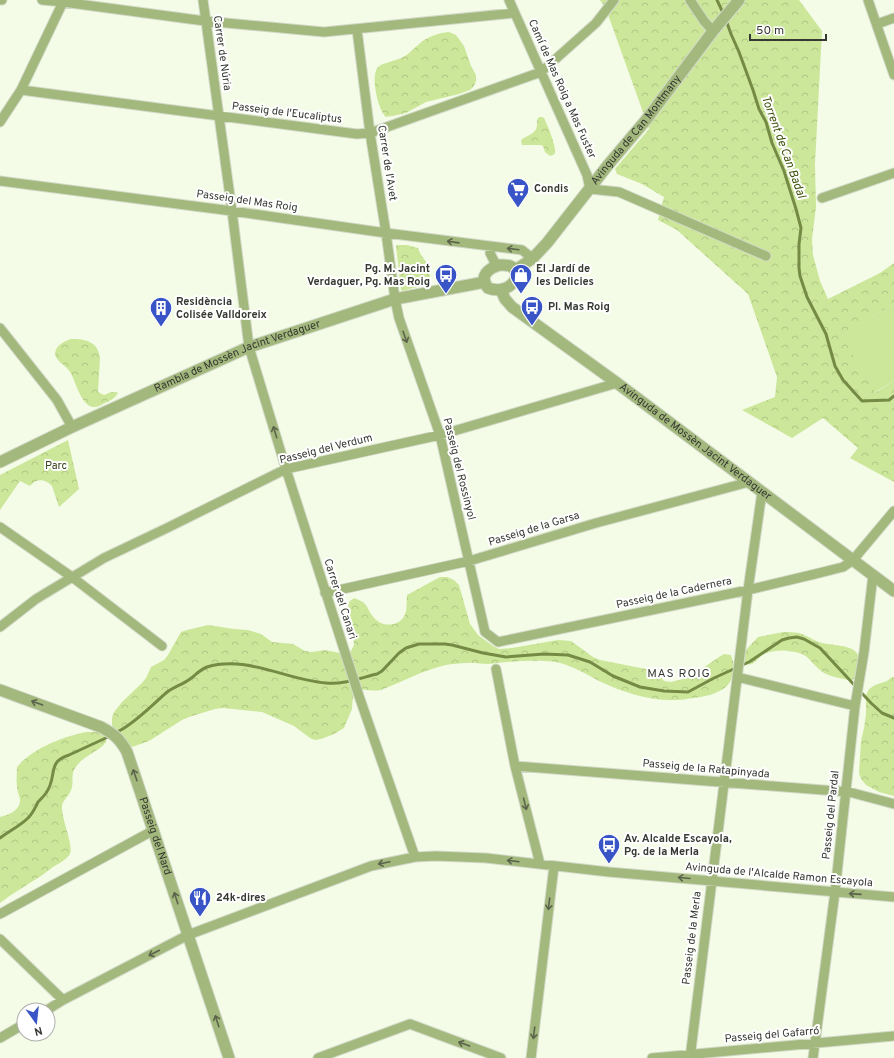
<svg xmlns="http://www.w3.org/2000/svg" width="894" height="1058" font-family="Overpass,sans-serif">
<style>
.forest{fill:url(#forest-crowns)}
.garden{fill:#cce79a}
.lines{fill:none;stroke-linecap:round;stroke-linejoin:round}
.stream{stroke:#748a45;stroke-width:3}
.minor-casing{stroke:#d2d9c7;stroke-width:11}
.tertiary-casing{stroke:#d2d9c7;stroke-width:13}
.minor{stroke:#a2b87c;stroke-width:9}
.tertiary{stroke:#a2b87c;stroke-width:11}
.oneway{stroke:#5c654c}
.labels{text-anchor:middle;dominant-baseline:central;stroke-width:4;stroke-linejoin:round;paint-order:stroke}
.street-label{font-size:11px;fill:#363932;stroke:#fff}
.poi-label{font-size:11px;font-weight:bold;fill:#363932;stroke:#fff;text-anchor:start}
.park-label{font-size:11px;fill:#344119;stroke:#fff}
.water-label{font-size:12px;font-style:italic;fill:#40540d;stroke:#fff}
.neighbourhood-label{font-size:12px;letter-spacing:1px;fill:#363932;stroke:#fff}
</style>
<defs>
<pattern id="forest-crowns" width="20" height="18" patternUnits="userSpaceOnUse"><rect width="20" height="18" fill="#cce79a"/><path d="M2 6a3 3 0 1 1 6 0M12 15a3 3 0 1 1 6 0" fill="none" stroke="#b0c785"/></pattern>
</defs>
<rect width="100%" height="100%" fill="#f4fce8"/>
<path class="forest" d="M 600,0 L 799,0 L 822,31 L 815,164 L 816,207 L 812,239 L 813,255 L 820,281 L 828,299 L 880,273 L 894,263 L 894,304 L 842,335 L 876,392 L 894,381 L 894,482 L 850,458 L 858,448 L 823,418 L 792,438 L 742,410 L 775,397 L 777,377 L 748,294 L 677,230 L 658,220 L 664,197 L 642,184 L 617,174 L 615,169 L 649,129 L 606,9 Z
M 449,32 L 456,35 L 464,46 L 471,66 L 476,75 L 476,81 L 474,86 L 470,90 L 459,94 L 426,102 L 406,113 L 393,116 L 386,117 C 378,110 370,76 378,67 C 382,63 395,61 401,58 C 408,55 412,50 418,45 C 426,37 438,33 449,32 Z
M 539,117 L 542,117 L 544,118 C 547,123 557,149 555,153 C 554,155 552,155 550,156 L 545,152 L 543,146 L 541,145 L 522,145 L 521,141 L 522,139 C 532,133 538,133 537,120 Z
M 397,245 L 407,245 L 418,248 C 420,254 423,258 427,263 C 430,267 430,274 430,279 C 424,288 413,287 403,291 L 401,290 L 396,246 Z
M 71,339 C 85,339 98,341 100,358 L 98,392 L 104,395 L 111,392 L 116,392 L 118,393 C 115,399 109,401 103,404 C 101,405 98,407 95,407 C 81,408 76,381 70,372 C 66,365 55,361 55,353 C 56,345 65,341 71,339 Z
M 68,440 L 79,489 L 59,507 L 52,486 C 45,479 37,478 30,486 L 20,481 L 0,510 L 0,475 Z
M 440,577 L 447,577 L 454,580 L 459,585 L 470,624 L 478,635 L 493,646 L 499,649 L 512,648 L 558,640 L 571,641 L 593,657 L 600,660 L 656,671 L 664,681 L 671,682 L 683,679 L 703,668 L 719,657 L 724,654 L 731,655 C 732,659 734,663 734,667 C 734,673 731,682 727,686 C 718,694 704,697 693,698 C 687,699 681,700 675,700 C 649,701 622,692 599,681 C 582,672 565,661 545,661 C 526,660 507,662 488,664 C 481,664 474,662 467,663 C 460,663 452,664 446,665 C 423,670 402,682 381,690 C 372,692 364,688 356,690 L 353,696 L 352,709 L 344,728 L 334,734 L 321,739 L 315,740 L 310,738 L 294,726 L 262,712 L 223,708 L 215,709 L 189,717 L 182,720 L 149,741 L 132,747 L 126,745 L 114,731 L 112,725 L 112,718 L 114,712 L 122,702 L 142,683 L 146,678 L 151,667 L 164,660 L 168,655 L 181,632 L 187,630 L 208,625 L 234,629 L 248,630 L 261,634 L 272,642 L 293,644 L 305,651 L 312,652 L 325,650 L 345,654 L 351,651 L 354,645 L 353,632 L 348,614 L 348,608 L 349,602 L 354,598 C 358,600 363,601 365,604 C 368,607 369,612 372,615 C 377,623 385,626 394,624 C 409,619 406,607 407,595 Z
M 783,632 C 789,632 794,632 799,633 C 807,635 814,641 822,643 C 831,645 850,645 856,652 C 862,658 857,671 854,679 L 851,680 L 848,680 C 841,678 831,677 824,673 C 818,669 813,663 808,658 C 803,653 795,652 788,651 C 781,650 773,651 766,653 C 758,656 755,667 745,664 L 744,658 L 745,651 L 758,637 Z
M 892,677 L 894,677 L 894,796 L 879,792 L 866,785 L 861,779 L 859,773 L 861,741 L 864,728 L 866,714 L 866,695 L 869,689 L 875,685 L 887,681 Z
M 86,732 L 99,732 L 105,735 L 106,742 C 98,753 82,755 74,770 C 71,776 74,784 71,790 C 69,796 63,800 62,806 C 61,818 74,846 70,854 C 66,860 58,864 53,867 C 49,870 45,873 41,876 C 27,885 13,893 0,903 L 0,817 C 9,815 21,810 20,799 C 19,795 17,791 17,786 C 16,780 17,773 17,767 C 33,748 62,737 86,732 Z"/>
<path class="garden" d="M 894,304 L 894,381 L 875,392 L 841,335 Z"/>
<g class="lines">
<path class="stream" d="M 717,0 L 724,15
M 726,20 L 731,34 L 739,52 L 753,90 L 759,109 L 766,122 L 772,143 L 784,171 L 796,209 L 801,228 L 799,244 L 799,268 L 800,276 L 807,297 L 826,334 L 835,366 L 843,380 L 862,401 L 889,400 L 894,396
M 119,731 C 136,722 151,706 166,693 C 173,687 182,685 190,679 C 196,675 199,670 207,667 C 246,655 287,680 326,683 C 343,685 360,678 377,674 L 382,671 L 399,653 L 406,648 L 419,644 L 445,644 L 452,645 L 483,653 L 506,657 L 544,654 L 568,655 L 590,662 L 613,676 L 640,687 L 664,691 L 688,692 L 714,678 L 749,662 L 782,640 L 789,638 L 797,637 L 804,639 L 820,648 L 871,703 L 882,713 L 894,718
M 0,838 C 9,831 20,826 28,818 C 33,813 35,808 38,802 C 41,799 44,796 46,793 C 58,777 46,762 69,755 L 108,737"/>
<g class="minor-casing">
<path id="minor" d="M 0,0 L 2,0
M 42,0 L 63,2 L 205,21 L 324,32 L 514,13
M 203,0 L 232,211 L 249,347 L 286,469 L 359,696 L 415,857
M 509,0 L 587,175 L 590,189 L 619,192 L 766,256
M 690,0 L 704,21 L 713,31
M 868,0 L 894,75
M 877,24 L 894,18
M 357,30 L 370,133 L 386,233 L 395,299 L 399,318 L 440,435 L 485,632 L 498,642 L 748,590 L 815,574 L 843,567 L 853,560 L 894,511
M 21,90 L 357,134 L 370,133 L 541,72 L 596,23 L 614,0
M 0,122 L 21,90 L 63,2
M 0,181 L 232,211 L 386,233 L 522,250 L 527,254 L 532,259
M 822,198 L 894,173
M 491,247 L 490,253 L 494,261 L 494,267
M 0,328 L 57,400 L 72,427
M 0,527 L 72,577 L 162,646
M 325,593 L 469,561 L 596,523 L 749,482
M 0,627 L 36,599 L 104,558 L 167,528 L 286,469 L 440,435 L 617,383
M 496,669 L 515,766 L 540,864
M 737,677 L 855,706
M 515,766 L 849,792 L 894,804
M 0,914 L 154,830
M 0,939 L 63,1000
M 47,1010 L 63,1000 L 188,935 L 371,866 L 415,857 L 436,856 L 486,858 L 609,872 L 894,897
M 0,1038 L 24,1024
M 318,1058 L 410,1024 L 501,1058
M 531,1058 L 554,866
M 652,1058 L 894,1036
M 690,1058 L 748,590 L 762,492
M 813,1058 L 835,892 L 855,706 L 864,652 L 873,575"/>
</g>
<g class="tertiary-casing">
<g id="tertiary">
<path d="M 500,265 C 530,263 514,298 488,288 C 478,276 489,268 500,265 Z"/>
<path id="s1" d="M 515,270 L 532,259 L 547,243 L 608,165 L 646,120 L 713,31 L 739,0"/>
<path id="s2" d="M 501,290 L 505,299 L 512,307 L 617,383 L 894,591"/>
<path id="s3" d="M 0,462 L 72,427 L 249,347 L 395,299 L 485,282"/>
<path id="s4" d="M 0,690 L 101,727 C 114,734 120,739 127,752 L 229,1058"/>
</g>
</g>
<use href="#minor" class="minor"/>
<use href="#tertiary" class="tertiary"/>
</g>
<defs><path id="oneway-shaft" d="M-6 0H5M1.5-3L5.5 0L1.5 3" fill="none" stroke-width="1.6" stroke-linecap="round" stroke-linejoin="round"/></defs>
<g class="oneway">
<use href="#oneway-shaft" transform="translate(453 242) rotate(-172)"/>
<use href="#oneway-shaft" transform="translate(513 249) rotate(-173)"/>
<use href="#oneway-shaft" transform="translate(405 337) rotate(71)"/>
<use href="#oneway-shaft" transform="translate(275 432) rotate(-107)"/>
<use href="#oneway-shaft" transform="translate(37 703) rotate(-160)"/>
<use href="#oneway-shaft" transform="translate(135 775) rotate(-109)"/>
<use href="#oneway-shaft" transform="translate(525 804) rotate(76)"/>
<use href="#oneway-shaft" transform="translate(513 861) rotate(-173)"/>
<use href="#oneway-shaft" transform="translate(384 863) rotate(168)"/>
<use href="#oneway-shaft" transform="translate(684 878) rotate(-175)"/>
<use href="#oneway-shaft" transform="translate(855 894) rotate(-176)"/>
<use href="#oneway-shaft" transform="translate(176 898) rotate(-108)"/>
<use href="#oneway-shaft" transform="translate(549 904) rotate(97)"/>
<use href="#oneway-shaft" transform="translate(154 953) rotate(153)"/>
<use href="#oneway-shaft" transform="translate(217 1021) rotate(-108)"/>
<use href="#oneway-shaft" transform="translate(534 1033) rotate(97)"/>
<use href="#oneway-shaft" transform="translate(464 1044) rotate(-160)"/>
</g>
<defs>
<g id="supermarket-pin" transform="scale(1.15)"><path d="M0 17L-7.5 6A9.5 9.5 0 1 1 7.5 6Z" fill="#3854c6" stroke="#fff"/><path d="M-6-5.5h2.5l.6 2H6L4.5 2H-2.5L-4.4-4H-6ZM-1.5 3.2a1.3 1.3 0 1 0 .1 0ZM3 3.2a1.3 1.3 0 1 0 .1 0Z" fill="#fff"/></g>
<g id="bus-pin" transform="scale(1.15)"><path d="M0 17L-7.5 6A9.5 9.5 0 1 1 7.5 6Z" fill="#3854c6" stroke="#fff"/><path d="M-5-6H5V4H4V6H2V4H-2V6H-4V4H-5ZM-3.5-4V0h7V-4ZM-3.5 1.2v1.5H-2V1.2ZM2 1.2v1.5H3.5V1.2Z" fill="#fff"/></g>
<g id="shop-pin" transform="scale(1.15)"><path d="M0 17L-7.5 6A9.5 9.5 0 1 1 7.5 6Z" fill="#3854c6" stroke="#fff"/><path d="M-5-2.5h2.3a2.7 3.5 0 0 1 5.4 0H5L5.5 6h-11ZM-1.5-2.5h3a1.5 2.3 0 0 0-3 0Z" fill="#fff"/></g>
<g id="building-pin" transform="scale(1.15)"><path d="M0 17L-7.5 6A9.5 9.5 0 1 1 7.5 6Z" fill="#3854c6" stroke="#fff"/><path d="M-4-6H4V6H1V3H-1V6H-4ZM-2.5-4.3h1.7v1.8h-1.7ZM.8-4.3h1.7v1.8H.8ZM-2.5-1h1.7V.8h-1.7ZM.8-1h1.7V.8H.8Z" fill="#fff"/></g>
<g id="restaurant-pin" transform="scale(1.15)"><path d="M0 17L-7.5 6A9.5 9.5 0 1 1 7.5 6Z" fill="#3854c6" stroke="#fff"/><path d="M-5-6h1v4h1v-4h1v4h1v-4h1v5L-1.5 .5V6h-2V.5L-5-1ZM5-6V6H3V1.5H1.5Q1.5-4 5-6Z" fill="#fff"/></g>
</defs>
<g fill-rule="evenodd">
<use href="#supermarket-pin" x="518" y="189"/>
<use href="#bus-pin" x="446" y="275"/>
<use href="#shop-pin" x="521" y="275"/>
<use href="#bus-pin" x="532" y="307"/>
<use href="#building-pin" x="161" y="308"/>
<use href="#bus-pin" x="609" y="845"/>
<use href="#restaurant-pin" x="200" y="898"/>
</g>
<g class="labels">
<g class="street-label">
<text transform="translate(222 53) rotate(82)">Carrer de Núria</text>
<text transform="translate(562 89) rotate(66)">Camí de Mas Roig a Mas Fuster</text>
<text transform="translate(287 113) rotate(7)">Passeig de l'Eucaliptus</text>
<text stroke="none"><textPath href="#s1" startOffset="186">Avinguda de Can Montmany</textPath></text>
<text transform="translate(387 163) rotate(81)">Carrer de l'Avet</text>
<text transform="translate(247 201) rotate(8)">Passeig del Mas Roig</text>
<text stroke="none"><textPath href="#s3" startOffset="260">Rambla de Mossèn Jacint Verdaguer</textPath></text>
<text stroke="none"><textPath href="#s2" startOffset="248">Avinguda de Mossèn Jacint Verdaguer</textPath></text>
<text transform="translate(326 449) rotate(-14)">Passeig del Verdum</text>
<text transform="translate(459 469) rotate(76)">Passeig del Rossinyol</text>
<text transform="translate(534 529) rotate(-17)">Passeig de la Garsa</text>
<text transform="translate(674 593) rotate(-12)">Passeig de la Cadernera</text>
<text transform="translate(340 599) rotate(72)">Carrer del Canari</text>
<text transform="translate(706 769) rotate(5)">Passeig de la Ratapinyada</text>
<text transform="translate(831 815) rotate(-84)">Passeig del Pardal</text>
<text stroke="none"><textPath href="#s4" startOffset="233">Passeig del Nard</textPath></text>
<text transform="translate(779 875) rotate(5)">Avinguda de l'Alcalde Ramon Escayola</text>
<text transform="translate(692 938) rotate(-83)">Passeig de la Merla</text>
<text transform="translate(772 1035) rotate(-5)">Passeig del Gafarró</text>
</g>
<g class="poi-label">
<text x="534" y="189">Condis</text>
<text x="430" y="269" text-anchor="end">Pg. M. Jacint<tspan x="430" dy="13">Verdaguer, Pg. Mas Roig</tspan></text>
<text x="536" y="269">El Jardí de<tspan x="536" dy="13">les Delicies</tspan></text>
<text x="176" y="302">Residència<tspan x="176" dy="13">Colisée Valldoreix</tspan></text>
<text x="548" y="307">Pl. Mas Roig</text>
<text x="624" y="839">Av. Alcalde Escayola,<tspan x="624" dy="13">Pg. de la Merla</tspan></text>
<text x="216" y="898">24k-dires</text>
</g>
<g class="park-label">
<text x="56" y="466">Parc</text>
</g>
<g class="water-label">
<text transform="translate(783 147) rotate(70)">Torrent de Can Badal</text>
</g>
<g class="neighbourhood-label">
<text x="679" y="674">MAS ROIG</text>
</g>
</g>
<g transform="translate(36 1022) rotate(165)"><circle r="19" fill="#ffffff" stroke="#afb0ad"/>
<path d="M0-3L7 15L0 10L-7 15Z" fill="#3854c6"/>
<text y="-6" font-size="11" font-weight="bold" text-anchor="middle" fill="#363932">N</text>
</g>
<path d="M750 34v6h76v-6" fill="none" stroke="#363932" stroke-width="2"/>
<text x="756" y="34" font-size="12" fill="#363932" stroke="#ffffff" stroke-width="3" paint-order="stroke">50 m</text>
</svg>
